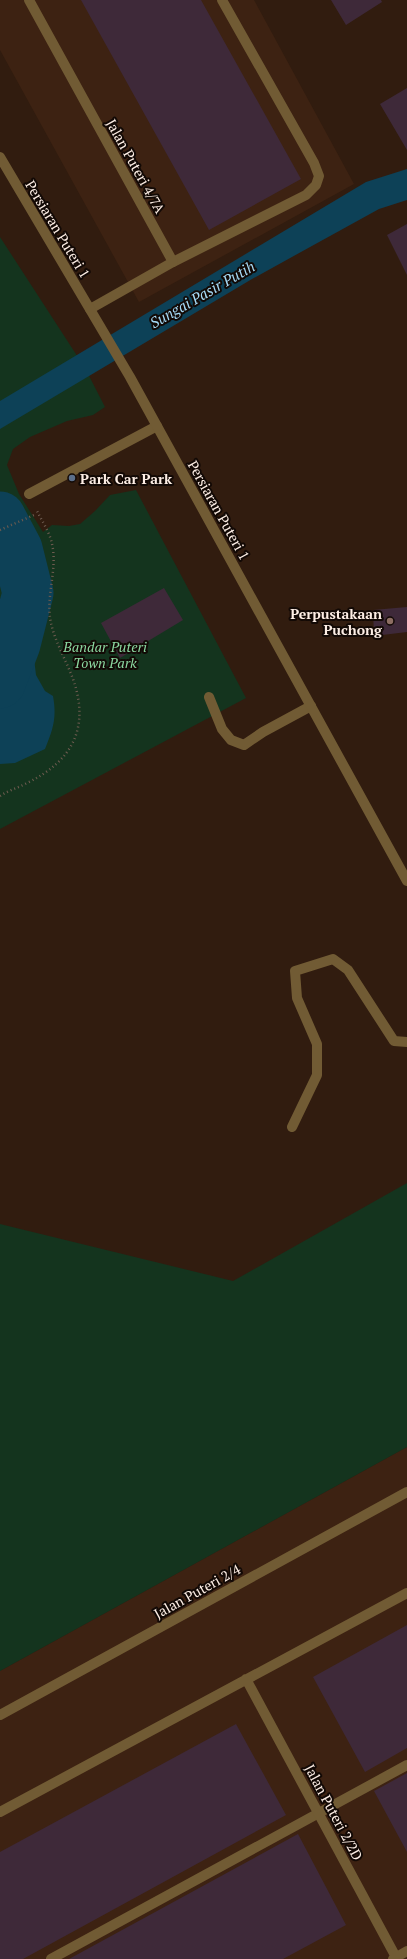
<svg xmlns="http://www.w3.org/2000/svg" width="407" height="1959" font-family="'PT Serif',serif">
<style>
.built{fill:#3d2212}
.green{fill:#14341e}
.water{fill:#0d4157}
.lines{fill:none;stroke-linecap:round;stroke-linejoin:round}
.river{stroke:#0d4157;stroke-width:51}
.building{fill:#3e2939}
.path{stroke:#6f5c50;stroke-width:2.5;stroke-dasharray:1 3;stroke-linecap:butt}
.service{stroke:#715b34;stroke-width:10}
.minor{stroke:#715b34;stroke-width:10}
.tertiary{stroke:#715b34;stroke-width:10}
.service-dot{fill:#5c6f8a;stroke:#120905;stroke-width:1.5}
.education-dot{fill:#8d6e63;stroke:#120905;stroke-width:1.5}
.labels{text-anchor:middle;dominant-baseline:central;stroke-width:4;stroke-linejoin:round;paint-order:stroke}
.street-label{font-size:14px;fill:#fdeee5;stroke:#120905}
.poi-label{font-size:14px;font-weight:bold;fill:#fdeee5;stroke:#120905;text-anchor:start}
.park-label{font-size:14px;font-style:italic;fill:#8bd8a0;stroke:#120905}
.water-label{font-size:15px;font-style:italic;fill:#a5d9f5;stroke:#120905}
</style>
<rect width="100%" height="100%" fill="#311c0f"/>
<path class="built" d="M 0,0 L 254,0 L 354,184 L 139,302 L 0,50 Z
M 407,1447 L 407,1959 L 0,1959 L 0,1671 Z"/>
<path class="green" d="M 0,237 L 85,368 L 105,407 L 93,415 L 67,421 L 30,437 L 13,449 L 7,465 L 19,494 L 43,532 L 52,525 L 69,526 L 80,524 L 95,511 L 110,495 L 136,490 L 246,698 L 0,829 Z
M 407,1183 L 407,1447 L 0,1671 L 0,1224 L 233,1281 Z"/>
<path class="water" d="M 407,169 L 407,200 L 379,209 L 252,279 L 0,429 L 0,401 L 366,182 Z
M 22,535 L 32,550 L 36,568 L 37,591 L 32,641 L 36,675 L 45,691 L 53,696 C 57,718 53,729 45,749 L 15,763 L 0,764 L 0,631 L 10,624 L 16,607 L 17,587 L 5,542 Z"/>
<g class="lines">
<path class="river" d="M 0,517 L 17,549 L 28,593 L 15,644 L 0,683"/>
</g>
<path class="building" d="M 81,0 L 201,0 L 301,179 L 209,230 Z
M 331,0 L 381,0 L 382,2 L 346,25 Z
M 407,88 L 407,150 L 380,104 Z
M 407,224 L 407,275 L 387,235 Z
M 164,588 L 183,620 L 120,658 L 101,623 Z
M 407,607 L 407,632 L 374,636 L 373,610 Z
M 407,1625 L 407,1748 L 365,1772 L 313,1677 Z
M 236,1724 L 286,1815 L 23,1959 L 0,1959 L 0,1852 Z
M 407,1773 L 407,1852 L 374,1791 Z
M 298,1834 L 346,1925 L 283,1959 L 69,1959 Z"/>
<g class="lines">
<path class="path" d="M 0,530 L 34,515
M 0,796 C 9,790 18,788 27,783 C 73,761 90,727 73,679 C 66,660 55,642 51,623 C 45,597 58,570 52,544 C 50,533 42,521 37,511"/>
<path class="service" d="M 173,262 L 306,195 L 316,185 L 319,176 L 314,163 L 222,0
M 29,494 L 157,426
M 209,697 L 222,729 L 231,740 L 244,745 L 263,732 L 311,706
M 292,1127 L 317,1075 L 317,1044 L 297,998 L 295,971 L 333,959 L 348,970 L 394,1041 L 407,1042
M 0,1715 L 407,1492
M 51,1959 L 407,1765"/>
<path class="minor" d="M 29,0 L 173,262 L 90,309
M 246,1679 L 397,1959
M 0,1812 L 407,1593
M 393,1959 L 407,1951"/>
<path class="tertiary" d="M 0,157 L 130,377 L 407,881"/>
</g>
<circle class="service-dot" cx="72" cy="478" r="4"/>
<circle class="education-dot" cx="390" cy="621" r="4"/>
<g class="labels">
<g class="street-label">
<text transform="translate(136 166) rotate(61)">Jalan Puteri 4/7A</text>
<text transform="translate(58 229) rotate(59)">Persiaran Puteri 1</text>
<text transform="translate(219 510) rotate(61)">Persiaran Puteri 1</text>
<text transform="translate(197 1591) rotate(-29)">Jalan Puteri 2/4</text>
<text transform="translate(334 1812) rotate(62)">Jalan Puteri 2/2D</text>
</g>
<g class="poi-label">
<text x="80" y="478">Park Car Park</text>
<text x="382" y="613" text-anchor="end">Perpustakaan<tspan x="382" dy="16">Puchong</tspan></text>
</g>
<g class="park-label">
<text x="105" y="646">Bandar Puteri<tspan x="105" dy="16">Town Park</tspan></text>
</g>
<g class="water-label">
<text transform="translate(202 294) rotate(-30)">Sungai Pasir Putih</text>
</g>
</g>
</svg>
